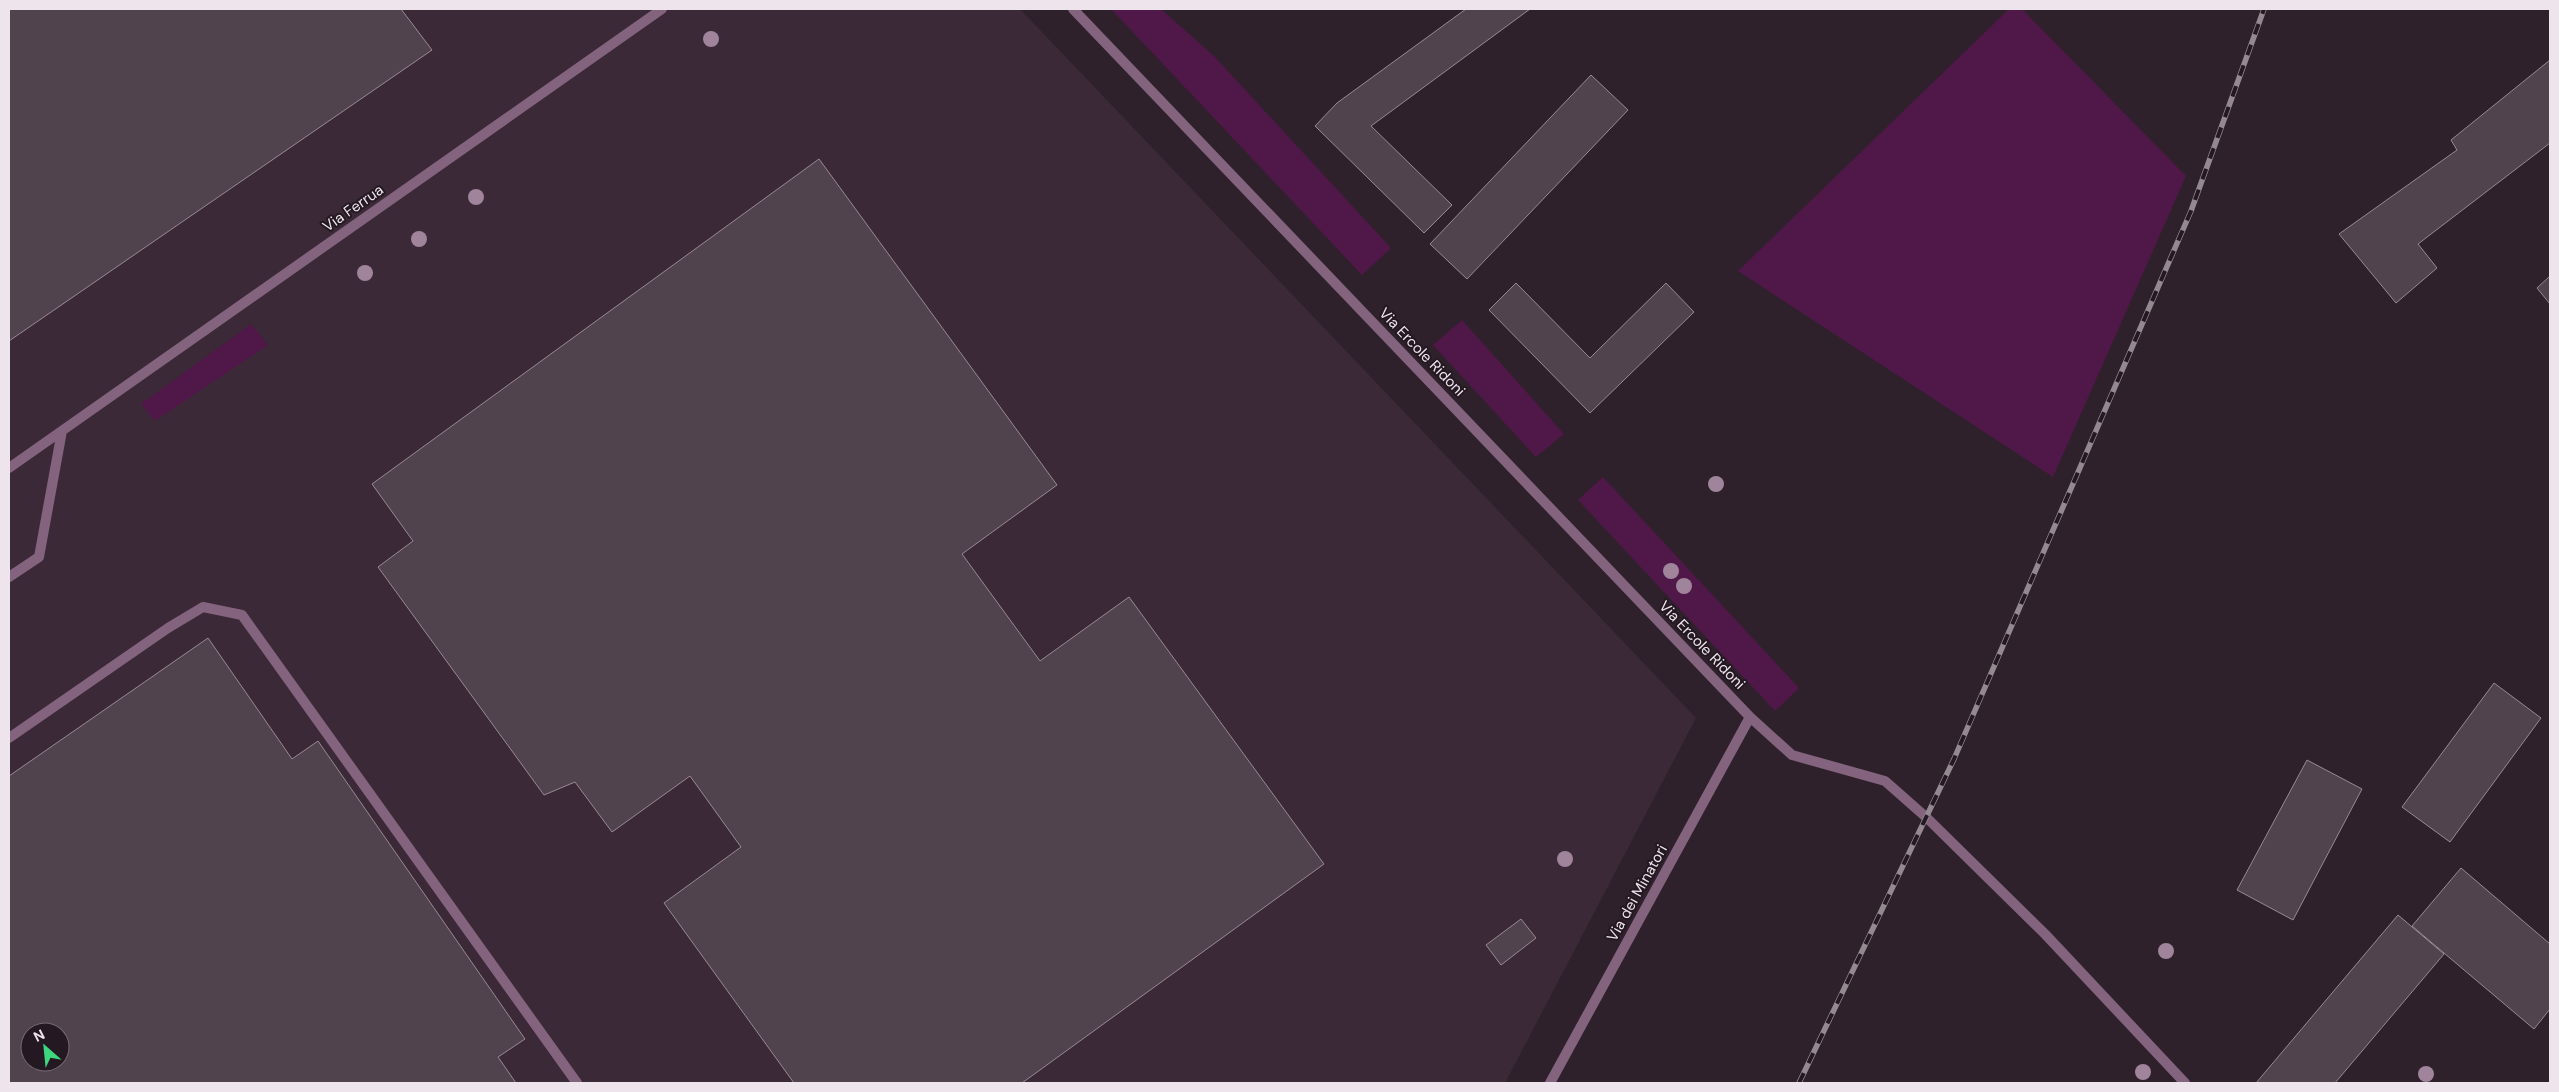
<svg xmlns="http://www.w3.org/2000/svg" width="2559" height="1092" font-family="'DM Sans',sans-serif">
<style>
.built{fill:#3b2937;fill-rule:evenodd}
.green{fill:#501849}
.building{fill:#51434e;stroke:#998996;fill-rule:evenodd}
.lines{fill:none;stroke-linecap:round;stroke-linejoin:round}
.lane{stroke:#84637e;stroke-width:10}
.street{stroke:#84637e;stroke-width:10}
.rail-casing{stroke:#948991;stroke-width:5.5}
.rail{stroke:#241822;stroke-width:4;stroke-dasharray:11;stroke-linecap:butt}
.tree{fill:#a0849b}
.labels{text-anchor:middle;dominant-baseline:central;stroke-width:4;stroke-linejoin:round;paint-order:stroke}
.street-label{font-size:15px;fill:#eee5ec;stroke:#241822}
</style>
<rect width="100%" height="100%" fill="#2e212b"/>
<path class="built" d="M 9,9 L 1020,9 L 1696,718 L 1505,1083 L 9,1083 ZM 30,1032 L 60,1032 L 60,1062 L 30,1062 Z"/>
<path class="green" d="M 1111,9 L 1161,9 L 1214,56 L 1391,248 L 1362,275 Z
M 2009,9 L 2022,9 L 2186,176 L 2053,477 L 1738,271 Z
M 1462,320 L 1564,434 L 1536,457 L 1433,345 Z
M 251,324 L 268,345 L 155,421 L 141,404 Z
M 1603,477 L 1799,688 L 1775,711 L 1578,500 Z"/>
<path class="building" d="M 9,9 L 401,9 L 432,50 L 9,341 Z
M 1466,9 L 1530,9 L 1371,126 L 1452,205 L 1424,233 L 1315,126 L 1337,103 Z
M 2550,60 L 2550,143 L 2418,244 L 2437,268 L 2396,303 L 2339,234 L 2457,150 L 2451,140 Z
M 1591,75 L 1628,110 L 1467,279 L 1430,244 Z
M 819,159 L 1057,485 L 962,554 L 1040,661 L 1129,597 L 1324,864 L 1022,1083 L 794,1083 L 664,903 L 741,847 L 690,776 L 612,832 L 575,782 L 544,795 L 378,567 L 413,541 L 372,484 Z
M 2550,276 L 2550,304 L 2537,288 Z
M 1516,283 L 1590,358 L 1666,283 L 1694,312 L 1590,413 L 1489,310 Z
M 208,638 L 292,759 L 318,741 L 525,1039 L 498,1057 L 516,1083 L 9,1083 L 9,776 ZM 30,1032 L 60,1032 L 60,1062 L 30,1062 Z
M 2494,683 L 2541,718 L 2450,842 L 2402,807 Z
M 2307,760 L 2362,789 L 2293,920 L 2237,890 Z
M 2461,868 L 2550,944 L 2550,1009 L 2534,1029 L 2412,926 Z
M 2398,915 L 2444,954 L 2335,1083 L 2256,1083 Z
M 1521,919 L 1536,938 L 1501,965 L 1486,945 Z"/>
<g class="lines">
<path class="lane" d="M 9,738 L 168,628 L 203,607 L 242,615 L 577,1083"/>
<path class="street" d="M 1073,9 L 1750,717 L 1792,755 L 1885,781 L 1927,818 L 2045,934 L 2185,1083
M 9,468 L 662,9
M 9,577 L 39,557 L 62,431
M 1550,1083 L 1750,717"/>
<g class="rail-casing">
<path id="rail" d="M 1799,1083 L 1954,759 L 2191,211 L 2264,9"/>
</g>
<use href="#rail" class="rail"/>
</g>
<g class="tree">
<circle cx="711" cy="39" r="8"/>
<circle cx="476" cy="197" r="8"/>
<circle cx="419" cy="239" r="8"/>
<circle cx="365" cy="273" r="8"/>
<circle cx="1716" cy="484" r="8"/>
<circle cx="1671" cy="571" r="8"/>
<circle cx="1684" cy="586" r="8"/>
<circle cx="1565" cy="859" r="8"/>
<circle cx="2166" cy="951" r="8"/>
<circle cx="2143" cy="1072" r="8"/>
<circle cx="2426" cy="1074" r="8"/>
</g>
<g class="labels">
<g class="street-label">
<text transform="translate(353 208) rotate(-35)">Via Ferrua</text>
<text transform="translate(1422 352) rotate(46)">Via Ercole Ridoni</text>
<text transform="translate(1702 645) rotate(46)">Via Ercole Ridoni</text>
<text transform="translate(1637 893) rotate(-61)">Via dei Minatori</text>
</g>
</g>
<rect width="2559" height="1092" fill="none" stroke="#eee5ec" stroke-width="20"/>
<g transform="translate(45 1047) rotate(333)"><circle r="24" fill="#241822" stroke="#756a73"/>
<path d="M0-4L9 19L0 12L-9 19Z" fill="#3dd77e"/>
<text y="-8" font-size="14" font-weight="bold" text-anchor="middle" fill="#eee5ec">N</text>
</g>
</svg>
